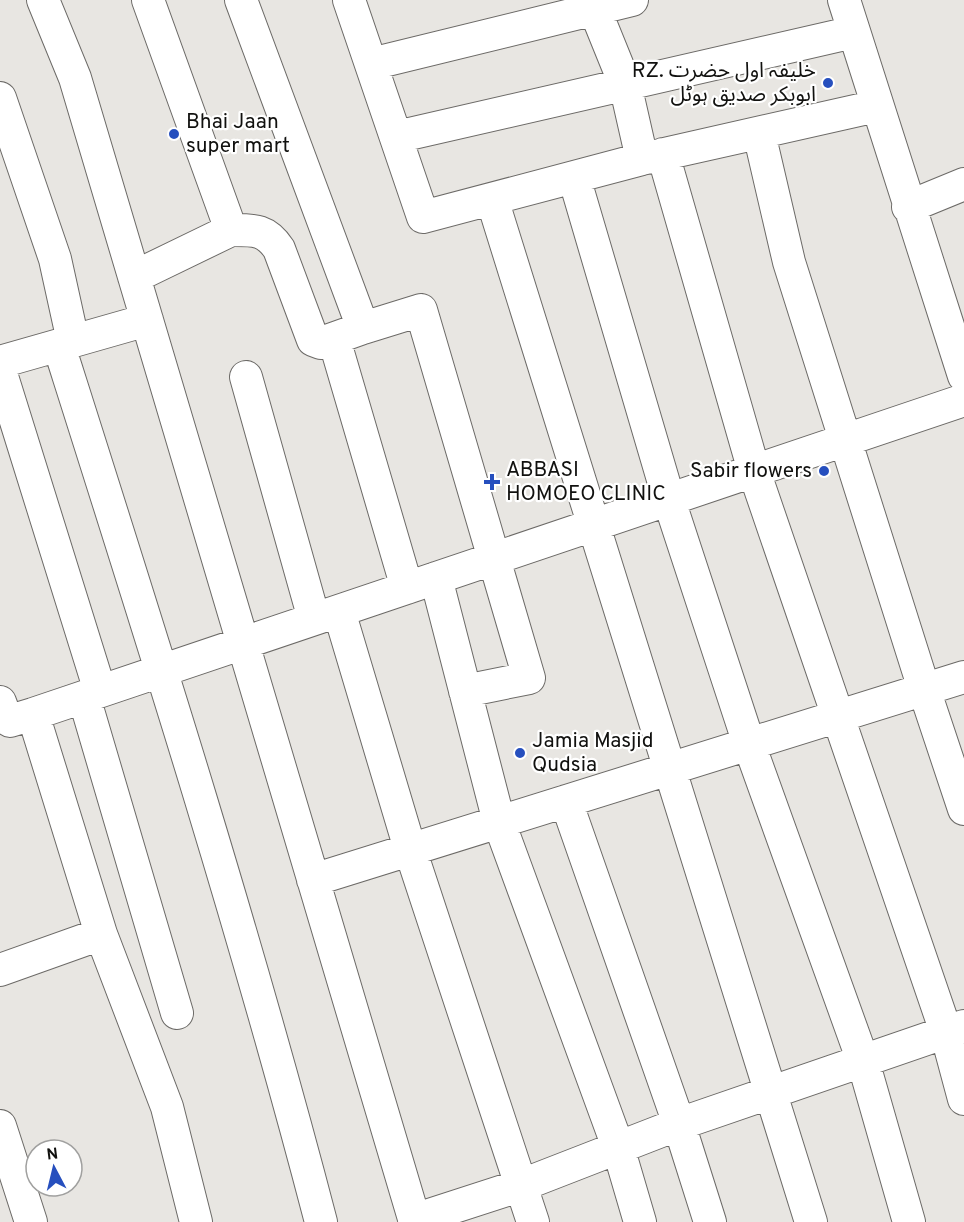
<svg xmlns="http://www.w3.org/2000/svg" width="964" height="1222" font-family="Overpass,'Noto Sans Arabic',sans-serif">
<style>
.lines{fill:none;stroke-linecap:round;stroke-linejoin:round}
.minor-casing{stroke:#6c6a67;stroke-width:34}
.minor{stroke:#fff;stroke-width:32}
.poi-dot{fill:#264fbe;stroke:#fff;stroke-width:2}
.labels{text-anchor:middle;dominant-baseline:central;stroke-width:4.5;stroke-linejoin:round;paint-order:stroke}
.poi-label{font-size:21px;fill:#11110f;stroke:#fff;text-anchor:start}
</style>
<rect width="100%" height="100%" fill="#e8e6e2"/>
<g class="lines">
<g class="minor-casing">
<path id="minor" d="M 43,0 L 75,78 L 415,1222
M 349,0 L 423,217 L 642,159 L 877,106
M 591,0 L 625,84 L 642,159
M 844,0 L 964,376
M 371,64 L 632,0
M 0,98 L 55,259 L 73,341
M 759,133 L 789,262 L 924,689 L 964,809
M 396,137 L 854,32
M 663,154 L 754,471 L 946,1032 L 964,1099
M 574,177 L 669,500 L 749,744 L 863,1061 L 909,1222
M 492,199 L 811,1222
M 908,207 L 964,184
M 231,230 C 254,230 266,229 279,249 L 313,340 L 321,343 L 363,328 L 241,0
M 134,277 L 231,230 L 148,0
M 363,328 L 421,310 L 529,678 L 465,691
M 334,339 L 407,588
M 59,346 C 151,636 244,927 321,1222
M 0,362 L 147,320
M 0,370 L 100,691
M 246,377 L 314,619
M 436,578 L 499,822 L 618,1147 L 640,1222
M 339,611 L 410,849 L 533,1222
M 84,697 L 177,1013
M 0,702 L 6,718 L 10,721 L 33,714 L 964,400
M 33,714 L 101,934 L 167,1107 L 196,1222
M 566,801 L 679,1124 L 710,1222
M 313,880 L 964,677
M 0,970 L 101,934
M 0,1126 L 31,1222
M 414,1220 L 522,1185 L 679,1124 L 964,1026"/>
</g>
<use href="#minor" class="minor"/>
</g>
<g class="poi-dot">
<circle cx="828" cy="83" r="6"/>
<circle cx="174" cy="134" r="6"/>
<circle cx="824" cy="471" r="6"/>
<path d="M489 473h6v6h6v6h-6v6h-6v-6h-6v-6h6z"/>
<circle cx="520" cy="753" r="6"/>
</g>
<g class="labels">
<g class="poi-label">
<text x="816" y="71" text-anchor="end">RZ. خلیفہ اول حضرت<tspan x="816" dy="24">ابوبکر صدیق ہوٹل</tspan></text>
<text x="186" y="122">Bhai Jaan<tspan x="186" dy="24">super mart</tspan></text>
<text x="506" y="470">ABBASI<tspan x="506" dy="24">HOMOEO CLINIC</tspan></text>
<text x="812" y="471" text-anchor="end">Sabir flowers</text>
<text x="532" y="741">Jamia Masjid<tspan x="532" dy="24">Qudsia</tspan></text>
</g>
</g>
<g transform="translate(54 1168) rotate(353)"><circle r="28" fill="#ffffff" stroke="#a0a09f" stroke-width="1.5"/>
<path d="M0-4.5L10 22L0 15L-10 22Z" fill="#264fbe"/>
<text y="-9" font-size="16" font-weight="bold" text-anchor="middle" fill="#11110f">N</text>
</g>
</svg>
